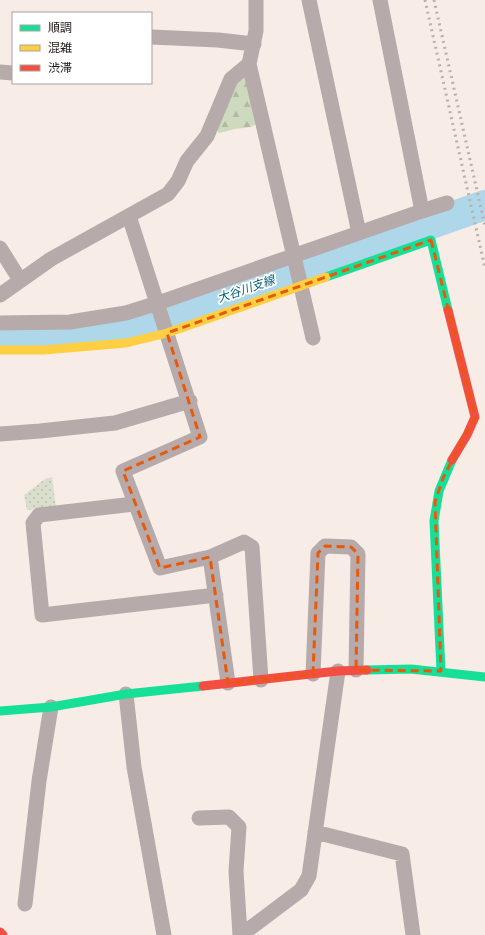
<svg xmlns="http://www.w3.org/2000/svg" width="485" height="935" font-family="'Asap Condensed','Noto Sans JP',sans-serif">
<style>
.forest{fill:url(#forest-firs)}
.park{fill:url(#park-dots)}
.lines{fill:none;stroke-linecap:round;stroke-linejoin:round}
.river{stroke:#aed8ea;stroke-width:30}
.street{stroke:#b6abaa;stroke-width:15}
.fast{stroke:#16e098;stroke-width:9}
.slow{stroke:#ffcf43;stroke-width:9}
.jam{stroke:#f24e42;stroke-width:9}
.rail{stroke:#bbb0ae;stroke-width:3;stroke-dasharray:2 4;stroke-linecap:butt}
.marked{fill:none;stroke:#e8590c;stroke-width:3;stroke-dasharray:8 5;stroke-linejoin:round}
.labels{text-anchor:middle;dominant-baseline:central;stroke-width:3.5;stroke-linejoin:round;paint-order:stroke}
.water-label{font-size:12px;font-style:italic;fill:#065f79;stroke:#fff}
</style>
<defs>
<pattern id="forest-firs" width="22" height="20" patternUnits="userSpaceOnUse"><rect width="22" height="20" fill="#cddabd"/><path d="M5 1l3.5 6h-7zM16 11l3.5 6h-7z" fill="#b0baa2"/></pattern>
<pattern id="park-dots" width="8" height="8" patternUnits="userSpaceOnUse"><rect width="8" height="8" fill="#d9dfcc"/><path d="M2 2h.1M6 6h.1" fill="none" stroke="#babfae" stroke-width="1.8" stroke-linecap="round"/></pattern>
</defs>
<rect width="100%" height="100%" fill="#f7ece6"/>
<path class="forest" d="M 243,73 L 259,122 L 251,127 L 235,129 L 219,133 L 215,127 L 222,108 Z"/>
<path class="park" d="M 52,477 L 56,507 L 27,510 L 24,495 L 45,479 Z"/>
<g class="lines">
<path class="river" d="M 0,336 L 58,336 L 153,322 L 485,205"/>
<path class="street" d="M 309,0 L 359,233
M 380,0 L 422,211
M 151,37 L 218,40 L 254,44
M 249,64 L 313,338
M 0,72 L 13,73
M 129,216 L 200,437 L 123,471 L 160,568 L 210,557 L 244,542 L 252,547 L 261,680
M 0,248 L 20,280
M 0,295 L 51,259 L 168,194 L 178,181 L 187,161 L 207,136 L 231,79 L 249,64 L 256,31 L 256,0
M 0,323 L 70,322 L 126,313 L 158,303 L 422,211 L 447,203
M 0,434 L 40,431 L 115,423 L 190,401
M 134,504 L 39,515 L 33,523 L 42,615 L 216,595
M 210,557 L 228,683
M 313,674 L 318,553 L 325,546 L 351,547 L 358,554 L 356,670
M 126,694 L 134,767 L 164,935
M 199,818 L 229,817 L 239,827 L 236,871 L 240,935
M 315,832 L 402,854 L 413,935
M 25,904 L 39,781 L 51,707
M 241,935 L 301,890 L 309,876 L 338,671"/>
<path class="fast" d="M 326,277 L 431,240 L 448,310
M 367,670 L 411,669 L 485,677
M 441,671 L 434,521 L 439,491 L 452,460
M 0,711 L 51,707 L 126,694 L 203,686"/>
<path class="slow" d="M 0,350 L 44,350 L 126,343 L 167,333 L 326,277"/>
<path class="jam" d="M 448,310 L 475,417 L 467,435 L 452,460
M 203,686 L 338,671 L 367,670
M 0,932 L 3,935"/>
<path class="rail" d="M 425,0 L 485,268
M 434,0 L 485,226"/>
</g>
<path class="marked" d="M 431,240 L 475,417 L 443,478 L 435,502 L 441,671 L 356,670 L 358,554 L 351,547 L 325,546 L 318,553 L 313,674 L 228,683 L 210,557 L 160,568 L 123,471 L 200,437 L 167,333 Z"/>
<g class="labels">
<g class="water-label">
<text transform="translate(246 289) rotate(-19)">大谷川支線</text>
</g>
</g>
<rect x="12" y="12" width="140" height="72" fill="#ffffff" stroke="#a7a3a1"/>
<rect x="20" y="25" width="20" height="6" fill="#16e098" stroke="#a7a3a1"/>
<text x="48" y="32" font-size="12" fill="#221a15">順調</text>
<rect x="20" y="45" width="20" height="6" fill="#ffcf43" stroke="#a7a3a1"/>
<text x="48" y="52" font-size="12" fill="#221a15">混雑</text>
<rect x="20" y="65" width="20" height="6" fill="#f24e42" stroke="#a7a3a1"/>
<text x="48" y="72" font-size="12" fill="#221a15">渋滞</text>
</svg>
